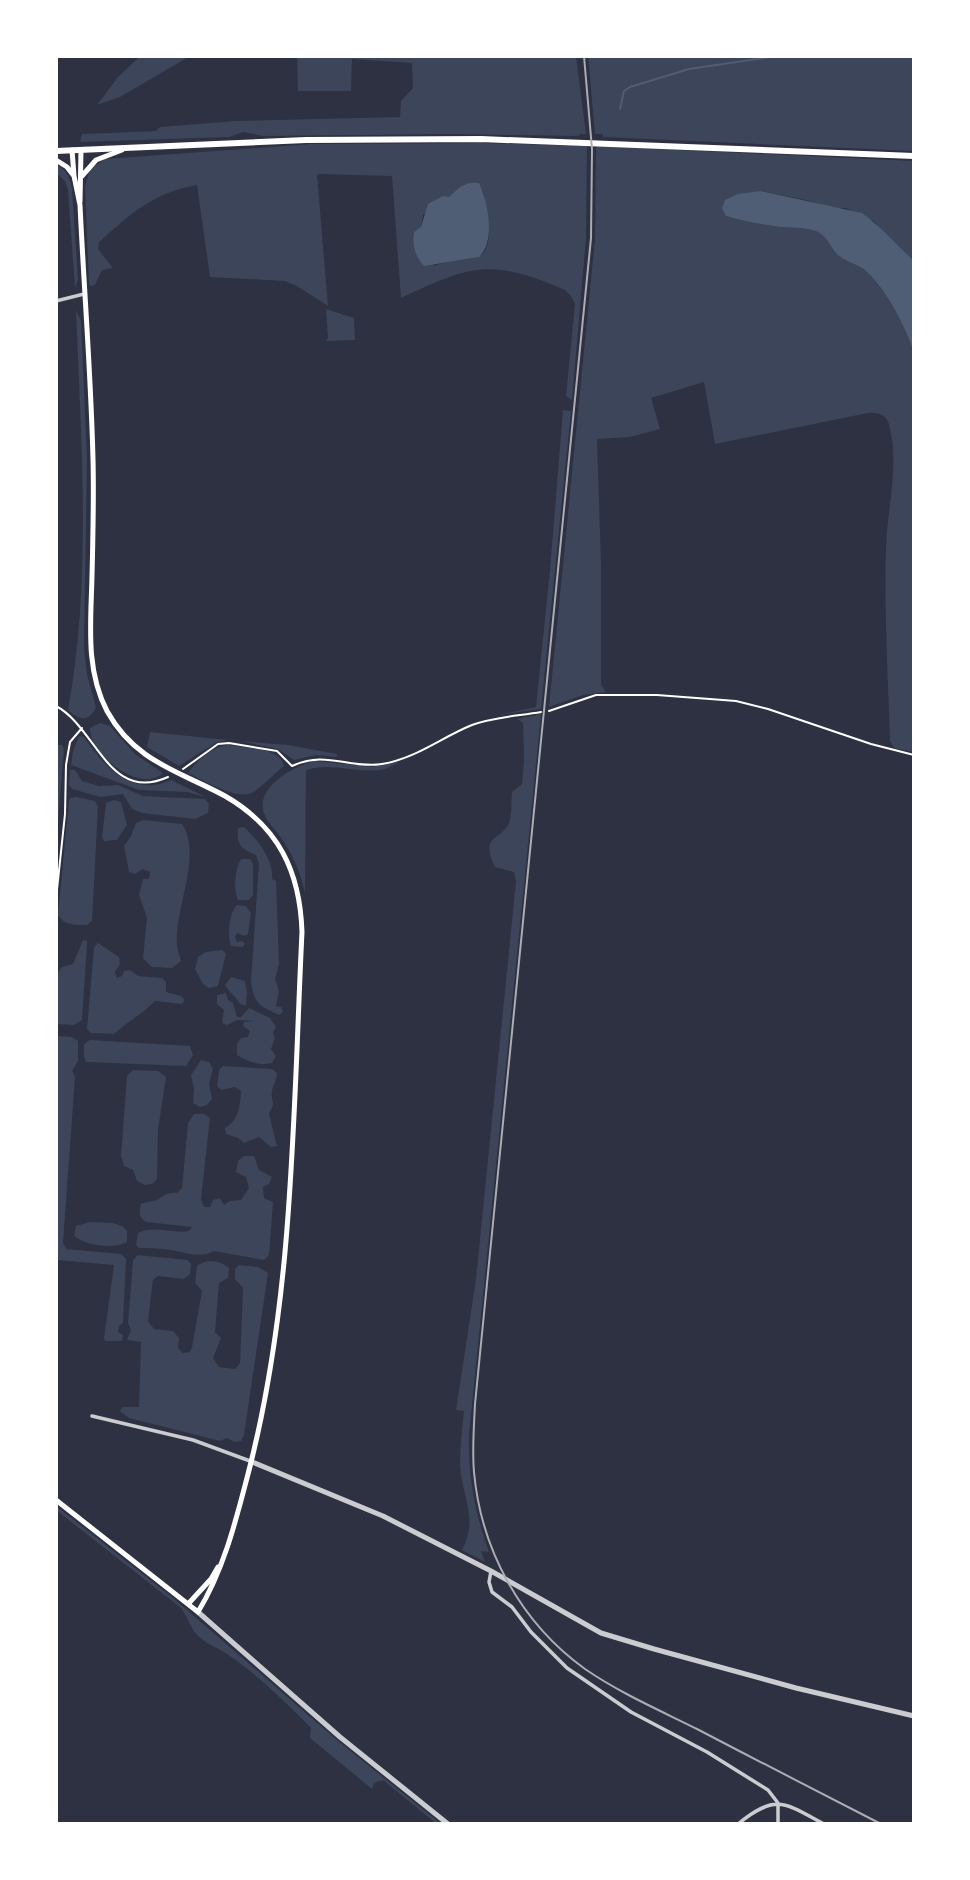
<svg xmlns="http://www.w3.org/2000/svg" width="970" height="1880" font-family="'DM Sans',sans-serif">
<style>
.green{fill:#3c4559;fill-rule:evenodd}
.water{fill:#4f5d75}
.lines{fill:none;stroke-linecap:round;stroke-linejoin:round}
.stream{stroke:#4f5d75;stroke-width:2}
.path{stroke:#fff;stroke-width:2}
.minor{stroke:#caccd0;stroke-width:3.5}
.tertiary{stroke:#caccd0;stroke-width:5}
.secondary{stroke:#fff;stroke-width:5}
.trunk{stroke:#fff;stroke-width:6}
.rail{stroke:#abadb3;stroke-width:2}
</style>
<rect width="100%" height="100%" fill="#2d3142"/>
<path class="green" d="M 140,56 L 190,56 L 120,97 L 97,105 L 118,77 Z
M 297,56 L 576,56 L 586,134 L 580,134 L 579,136 L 452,134 L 263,136 L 243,132 L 229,137 L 80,142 L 82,134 L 156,131 L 160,127 L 236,121 L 400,117 L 401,101 L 413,88 L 412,63 L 352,59 L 351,91 L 298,91 Z
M 588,56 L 914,56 L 914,151 L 603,137 L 603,134 L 595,134 Z
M 481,143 L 587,146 L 586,238 L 572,400 L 566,396 L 575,304 L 571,296 L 565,290 C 491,258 471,265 401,298 L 392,176 L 317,174 L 328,306 L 297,286 L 285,281 L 210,277 L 197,185 C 152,193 132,213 99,242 L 98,249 L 113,268 L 102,270 L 95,285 L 90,286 L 89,284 L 85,187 L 90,169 L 105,159 L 311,144 ZM 460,187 L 483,191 C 486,205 497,252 477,257 C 463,261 448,260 434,266 L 421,227 L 423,215 L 454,194 Z
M 596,146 L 914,161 L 914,262 L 884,234 L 874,221 L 846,208 L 833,208 L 806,200 L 761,191 L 726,216 C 744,222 762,224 780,227 C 793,228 806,227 818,232 C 830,238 830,248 839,256 C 847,263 859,264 867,272 C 886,290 906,327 914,352 L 914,752 L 894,748 L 890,741 C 888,677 884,612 886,548 C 887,508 900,465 889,425 C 887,415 878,412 868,413 L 715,444 L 704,382 L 651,398 L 660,429 L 630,437 L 597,439 L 601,564 L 601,685 L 606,692 L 583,695 L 549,707 L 595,239 Z
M 56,164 C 67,170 70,178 72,189 L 78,280 L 75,288 L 68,190 L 65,181 L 56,173 Z
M 326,309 L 354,318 L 355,340 L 326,341 L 328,337 Z
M 76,310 L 81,321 L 87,459 L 84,648 L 87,674 L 96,707 C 89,723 79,720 68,710 C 92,578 81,443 76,310 Z
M 563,410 L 571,411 L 541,709 L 498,715 L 536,707 L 550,570 Z
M 541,714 L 469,1435 C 468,1475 475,1514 489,1552 L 481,1551 L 485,1562 L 462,1550 C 479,1517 462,1499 460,1465 C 460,1447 462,1429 464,1411 L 456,1410 L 476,1279 L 516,881 L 514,872 L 495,867 C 478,832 504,842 510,820 C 512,811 511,801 512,792 L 522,784 L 524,760 L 523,723 L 517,719 Z
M 100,723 L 110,726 L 135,754 L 163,773 C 140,795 88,753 90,728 Z
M 150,732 L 218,739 L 229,740 L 217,742 L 179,766 L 147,747 Z
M 79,736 L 84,737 C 104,766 131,798 171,780 L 206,797 L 187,792 L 139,790 L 71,765 L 73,751 Z
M 240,741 L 288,745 L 337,754 L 337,757 L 316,755 L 294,760 L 278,749 Z
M 56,745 L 62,745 L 64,749 L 58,823 L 56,821 Z
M 228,745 C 244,748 281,747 284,766 C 274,774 265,784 255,791 C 240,803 203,780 188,773 C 197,760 212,747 228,745 Z
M 315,761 L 372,767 L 400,762 C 395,764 390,767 385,769 C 359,775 332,761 306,770 L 305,893 C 301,874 294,858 284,842 C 278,831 265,822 263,810 C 258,785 296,765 315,761 Z
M 70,770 L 75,770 L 82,781 L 99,786 L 118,785 L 143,796 L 205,799 L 209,804 L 208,813 L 195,819 L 142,813 L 132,809 L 123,794 L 100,797 L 72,789 L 69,785 Z
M 76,797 L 95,801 L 98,807 L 92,921 L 87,925 C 75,925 65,926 58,915 L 69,801 L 70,798 Z
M 114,800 L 121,802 L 127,825 L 117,840 L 104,841 L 102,837 L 106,803 Z
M 143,820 L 182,824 C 203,854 174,910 177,945 C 177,950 180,956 181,961 L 172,968 L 152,967 L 143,958 L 147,918 L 139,895 L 143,879 L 149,879 L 150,872 L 143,869 L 135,874 L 129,872 L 124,846 L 131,836 L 136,823 Z
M 244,827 C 257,839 274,860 272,879 L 276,881 L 279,964 L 275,979 L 279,991 L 276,1006 L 281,1007 L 283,1011 L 280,1015 C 259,1007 253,1002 251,980 L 259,864 L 256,855 C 241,849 236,845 238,828 Z
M 241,859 L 250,859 L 253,864 L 253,895 L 249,900 L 238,900 C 233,890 235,868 241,859 Z
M 237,905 L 246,906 L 251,913 L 248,934 L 244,936 L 237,933 L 235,937 L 237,942 L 242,941 L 245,944 L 242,947 L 231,946 C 227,935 229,913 237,905 Z
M 83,940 L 87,941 L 87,944 L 82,1020 L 74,1025 L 56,1024 L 56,975 L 62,967 L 73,964 Z
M 98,943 L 119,957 L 120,964 L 115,972 L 117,978 L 122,976 L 124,971 L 130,970 L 138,976 L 162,978 L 166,982 L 166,992 L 181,996 L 185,1000 L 182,1004 L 155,1001 C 143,1014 128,1021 114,1034 L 91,1033 L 87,1029 L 94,947 Z
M 222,950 L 226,954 L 218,986 L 209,988 L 203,984 L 195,969 L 198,957 L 206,952 Z
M 231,977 L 245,981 L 247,992 L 246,1006 L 240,1004 C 236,996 229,993 225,985 Z
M 226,993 L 228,1000 L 233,1003 L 237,1017 L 241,1017 L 249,1008 L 270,1018 L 276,1027 L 273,1033 L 275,1038 L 271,1049 L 276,1056 L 272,1063 C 259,1066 248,1062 237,1055 L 237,1044 L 241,1038 L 248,1037 L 250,1031 L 243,1026 L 244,1022 L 255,1021 L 237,1020 L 227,1025 L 222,1023 L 224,1010 L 217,1004 L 217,995 Z
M 56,1036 L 72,1037 L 78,1041 L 78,1061 L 72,1071 L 75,1077 L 63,1243 L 67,1249 L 121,1254 L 126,1259 L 123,1323 L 119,1326 L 118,1332 L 123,1335 L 122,1341 L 105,1341 L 104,1338 L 114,1265 L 56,1260 Z
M 90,1040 L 190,1046 L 193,1055 L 186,1066 L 86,1062 L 84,1057 L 84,1044 Z
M 201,1060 L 209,1062 L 213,1069 L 209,1084 L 212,1099 L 207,1105 L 200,1107 L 193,1103 L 194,1089 L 191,1075 Z
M 223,1066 L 272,1069 L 277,1073 C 277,1080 273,1085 272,1091 C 270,1103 277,1099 269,1114 L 277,1146 L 271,1147 L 259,1137 L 244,1143 L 238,1138 L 226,1134 L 225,1128 C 239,1120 240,1106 241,1091 L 235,1087 L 221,1090 L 217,1086 L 219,1070 Z
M 133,1070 L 158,1071 L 166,1077 L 158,1130 L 157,1179 L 152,1184 L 145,1185 L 137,1181 L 133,1170 L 124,1166 L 121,1156 L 127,1076 Z
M 194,1114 L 204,1114 L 210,1118 L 201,1199 L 204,1207 L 210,1207 L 213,1200 L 220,1198 L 224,1205 L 230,1201 L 241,1200 L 249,1188 L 246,1177 L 236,1172 L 238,1161 L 244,1156 L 254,1156 L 259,1170 L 272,1177 L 269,1184 L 263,1187 L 264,1198 L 273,1202 L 269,1255 L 264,1260 L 214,1251 C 197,1260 180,1250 163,1249 C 155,1248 147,1248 139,1248 L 136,1245 L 138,1233 C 154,1225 172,1234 189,1231 L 192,1227 L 146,1222 C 139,1218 139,1212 141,1204 C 147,1201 151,1202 157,1200 C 164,1196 167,1192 177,1193 L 182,1188 L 188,1123 Z
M 90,1222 L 113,1223 L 122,1226 L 127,1231 L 127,1242 C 114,1250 85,1245 74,1236 L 76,1226 Z
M 138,1255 L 187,1260 L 191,1264 L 190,1274 L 184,1279 L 158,1276 L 153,1280 L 148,1321 L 154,1329 L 173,1331 L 179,1338 L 178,1348 L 183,1353 L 190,1352 L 192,1347 L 202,1291 L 195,1283 L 197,1266 C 207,1258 219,1260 229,1268 L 228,1278 L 219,1283 L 215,1332 L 221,1338 L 213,1358 L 219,1367 L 235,1369 L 240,1363 L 243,1288 L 235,1279 L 235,1269 L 239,1265 L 258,1267 L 268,1273 L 244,1435 L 241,1441 L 235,1442 L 227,1438 L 220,1441 L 129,1418 L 120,1411 L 122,1407 L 139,1407 L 141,1342 L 127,1340 L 131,1330 L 128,1323 L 133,1260 Z
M 56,1506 L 172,1597 L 337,1740 L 441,1824 L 437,1824 L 383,1780 L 374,1783 L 372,1789 L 310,1738 L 311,1728 C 286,1703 259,1676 230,1656 C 219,1648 208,1645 198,1636 C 190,1628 188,1617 181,1608 L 56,1510 Z"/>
<path class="water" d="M 469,183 L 479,183 C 488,201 496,241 479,257 L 424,266 C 415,256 412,246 414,232 L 421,227 L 428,204 L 443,196 L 449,197 L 460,187 Z
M 761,191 L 862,213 C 879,225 895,243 911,258 L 914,262 L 914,352 C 905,326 887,291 867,272 C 859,264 847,263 839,256 C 830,248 829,238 818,232 C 806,227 793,228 780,227 C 762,224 744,222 726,216 L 722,208 L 725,200 L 738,194 Z"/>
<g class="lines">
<path class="stream" d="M 620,109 L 624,91 L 630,87 L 689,69 L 777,56"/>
<path class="path" d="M 56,706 C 96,727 109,804 168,777
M 549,711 L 596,695 L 657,695 L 736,701 L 768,709 L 871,744 L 914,755
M 183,769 L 218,744 L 229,743 L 277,751 L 292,766 C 326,750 348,769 382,764 C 415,759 442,737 472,725 C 494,717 518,716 541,712
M 56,899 L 65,814 L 66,765 L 70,742 L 82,728"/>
<path class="minor" d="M 56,301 L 84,294
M 92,1416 L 193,1440 L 250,1461
M 491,1571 L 489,1582 L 492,1592 L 512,1607 L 531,1632 L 567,1668 L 631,1712 L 707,1752 L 768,1790 L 778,1803 L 778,1824
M 738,1824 C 776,1793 785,1803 824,1824"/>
<path class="tertiary" d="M 252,1462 L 383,1516 L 491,1571 L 601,1633 L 654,1649 L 796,1688 L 914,1716
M 198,1612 L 340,1737 L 448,1824"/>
<path class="secondary" d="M 56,160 L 67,167 L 74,176
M 82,176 L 96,160 L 122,150
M 80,202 L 81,150
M 56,1500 L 198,1612 C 223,1571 235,1524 247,1478 C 294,1301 293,1114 302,932 C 300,872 279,827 225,796 C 179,771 135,762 107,711 C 85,669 91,622 92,576 C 93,537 94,498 93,459 C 91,375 84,290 80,205 L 74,176 L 72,150
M 189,1603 L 211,1579 L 218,1567"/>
<path class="trunk" d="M 56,151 L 306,140 L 481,139 L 914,156"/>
<path class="rail" d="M 584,56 L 592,149 L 591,238 L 475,1404 C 474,1426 472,1449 474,1472 C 481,1550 521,1623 585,1669 C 620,1693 659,1710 697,1729 C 758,1761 819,1792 881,1824"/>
</g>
<rect width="970" height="1880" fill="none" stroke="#ffffff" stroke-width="116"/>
</svg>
